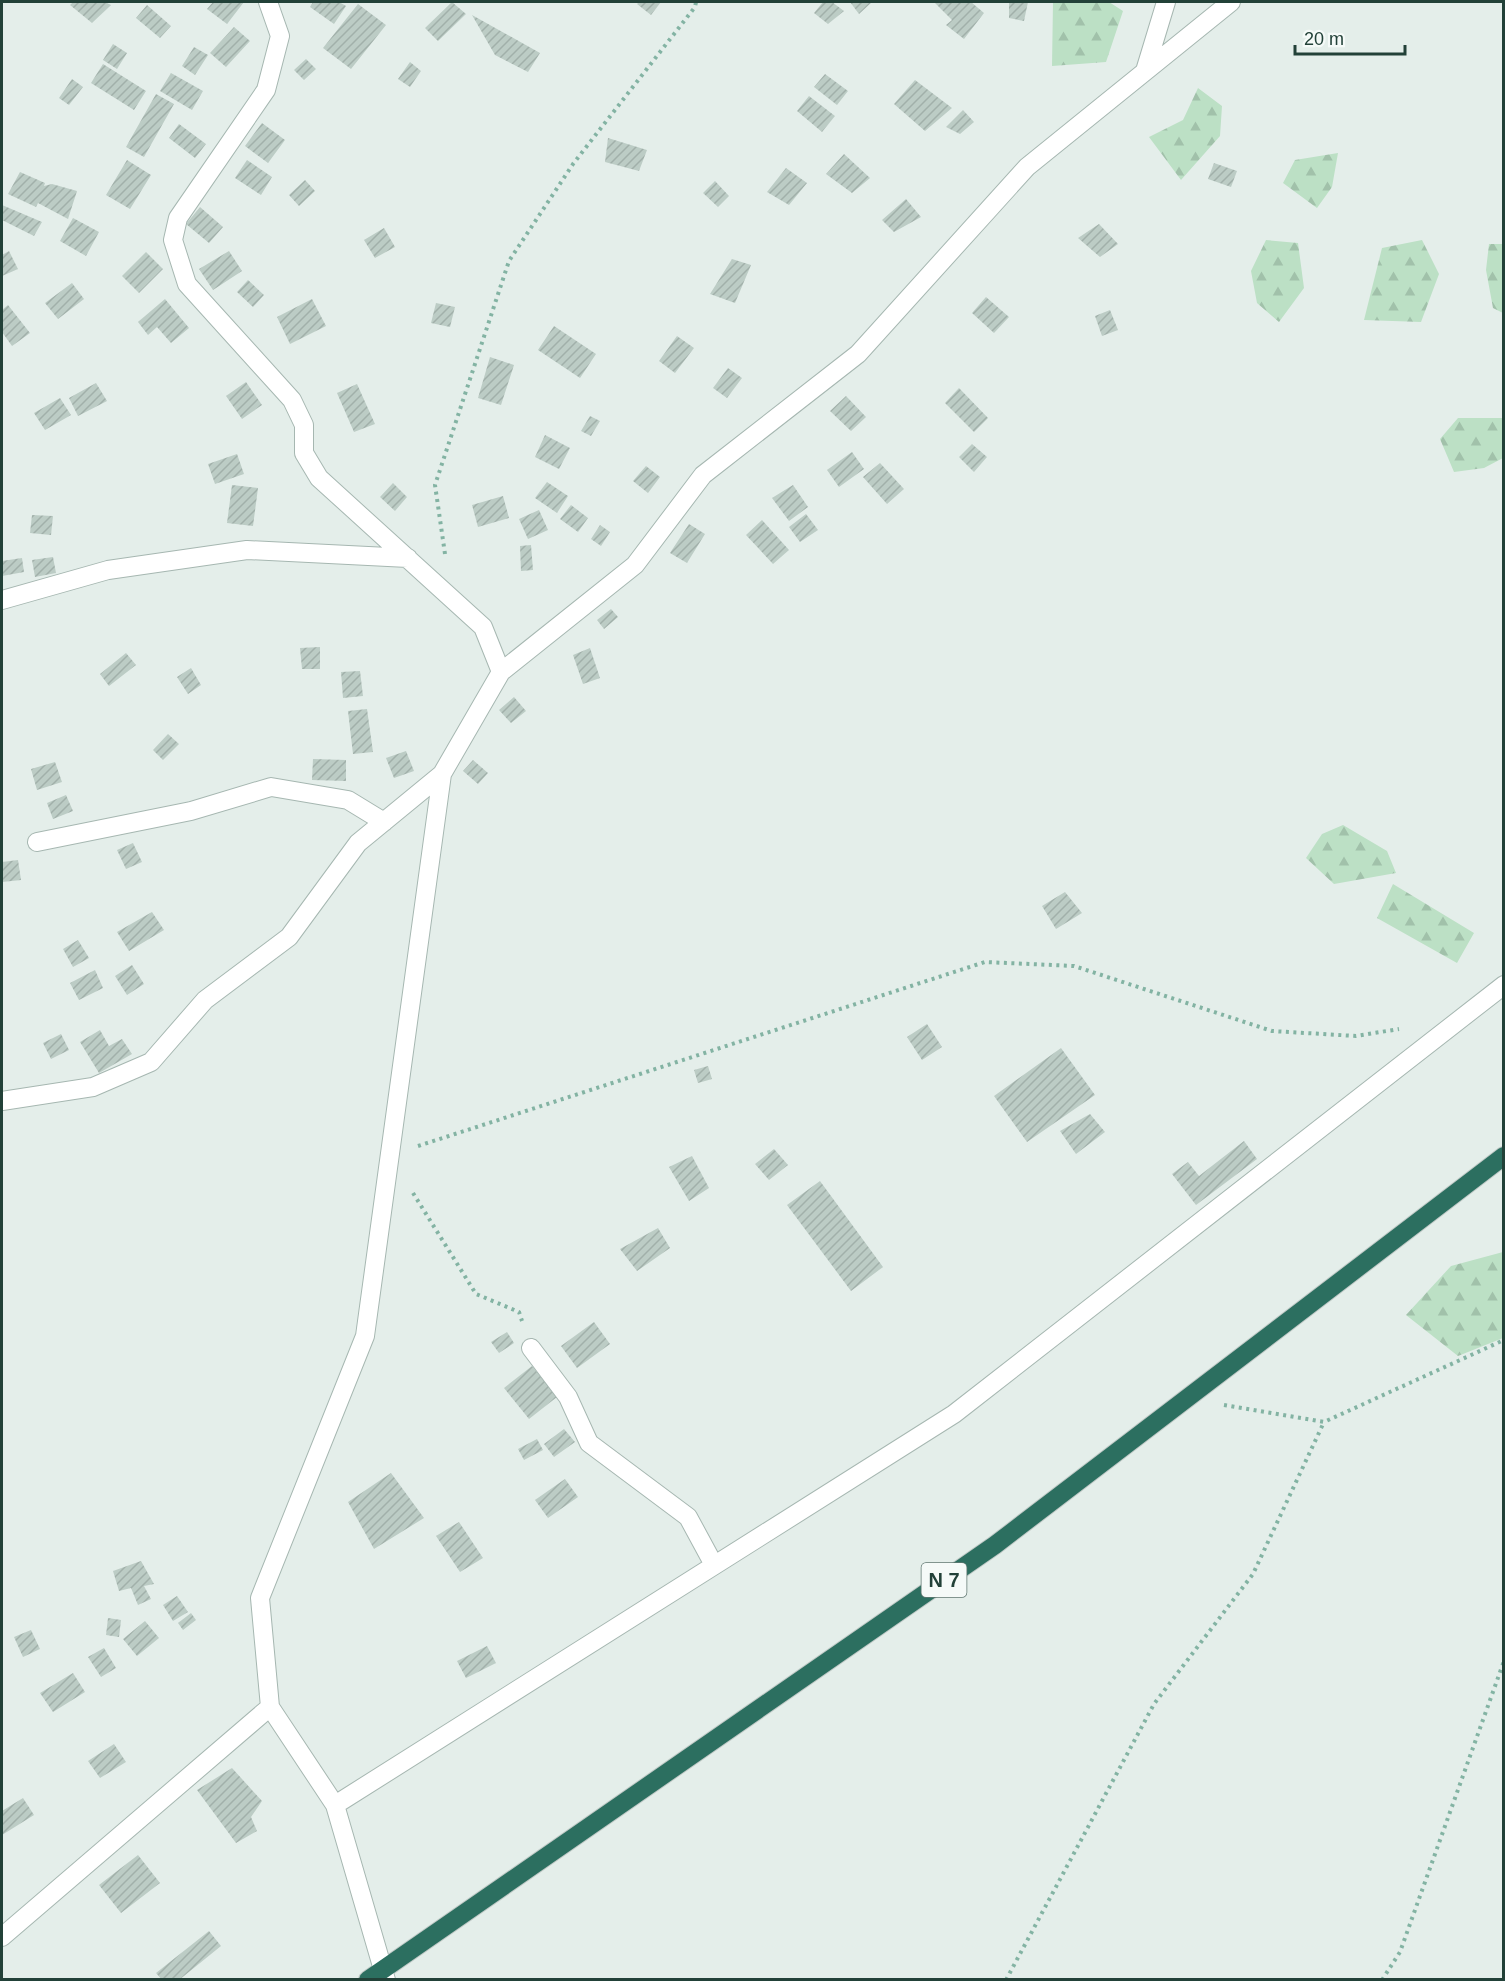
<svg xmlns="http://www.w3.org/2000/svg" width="1505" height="1981" font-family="Arial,sans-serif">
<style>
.forest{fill:url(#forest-firs)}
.building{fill:url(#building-hatch)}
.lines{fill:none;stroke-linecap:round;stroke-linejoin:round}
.minor-casing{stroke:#a6b7b1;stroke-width:20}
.highway-casing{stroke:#c1cac7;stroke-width:20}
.path{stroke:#83b3a3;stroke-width:4;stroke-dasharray:3 4.5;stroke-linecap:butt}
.minor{stroke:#fff;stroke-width:18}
.highway{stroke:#2c6f60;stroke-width:18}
.labels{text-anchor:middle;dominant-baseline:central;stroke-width:4.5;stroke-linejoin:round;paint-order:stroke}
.shield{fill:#f5faf8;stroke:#617872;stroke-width:1.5}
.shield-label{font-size:20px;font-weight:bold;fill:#224138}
</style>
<defs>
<pattern id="forest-firs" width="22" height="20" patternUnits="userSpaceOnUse" patternTransform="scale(1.5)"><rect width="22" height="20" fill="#bce0c5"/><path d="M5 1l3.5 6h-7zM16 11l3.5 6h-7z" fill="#a1c1aa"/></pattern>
<pattern id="building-hatch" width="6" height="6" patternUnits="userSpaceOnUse" patternTransform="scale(1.5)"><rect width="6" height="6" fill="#bcccc5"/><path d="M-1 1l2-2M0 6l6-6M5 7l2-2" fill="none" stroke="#a1b0aa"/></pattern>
</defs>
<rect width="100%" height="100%" fill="#e4eeea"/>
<path class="forest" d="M 1053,2 L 1109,2 L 1123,11 L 1106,62 L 1052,66 Z
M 1198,88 L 1222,106 L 1220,136 L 1181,180 L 1149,137 L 1183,120 Z
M 1338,153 L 1332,187 L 1317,208 L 1283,183 L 1295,160 Z
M 1266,240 L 1298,243 L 1304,288 L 1279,322 L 1257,303 L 1251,271 Z
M 1422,240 L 1439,274 L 1421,322 L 1364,320 L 1382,248 Z
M 1489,244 L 1503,244 L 1503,313 L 1493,308 L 1486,270 Z
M 1458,418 L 1503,418 L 1503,458 L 1484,468 L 1454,472 L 1440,439 Z
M 1343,825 L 1387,851 L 1396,873 L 1334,884 L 1306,858 L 1322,834 Z
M 1393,884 L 1474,933 L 1457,963 L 1377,918 Z
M 1503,1252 L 1503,1338 L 1458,1356 L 1406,1315 L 1451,1266 Z"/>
<path class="building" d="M 73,2 L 105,2 L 111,5 L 92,23 L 70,5 Z
M 213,2 L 244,2 L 227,24 L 207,9 Z
M 313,2 L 339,2 L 346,6 L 334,24 L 310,7 Z
M 452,2 L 466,14 L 438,41 L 425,28 Z
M 639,2 L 661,2 L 651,15 L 637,4 Z
M 823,2 L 832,2 L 844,11 L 828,24 L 814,13 Z
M 850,2 L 872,2 L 859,14 Z
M 934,2 L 971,2 L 984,13 L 964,39 L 946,25 L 952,20 Z
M 1009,2 L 1028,2 L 1024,21 L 1009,18 Z
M 358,4 L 386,25 L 351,69 L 323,48 Z
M 147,5 L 171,26 L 160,38 L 136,18 Z
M 472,15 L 540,53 L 528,72 L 495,55 Z
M 234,27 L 250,41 L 226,67 L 210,53 Z
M 113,44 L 127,53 L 117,69 L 103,60 Z
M 194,47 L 208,55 L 195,75 L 182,66 Z
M 306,59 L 316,69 L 304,80 L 294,70 Z
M 410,62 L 421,71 L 410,87 L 398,79 Z
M 103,64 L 146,91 L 134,110 L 91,83 Z
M 171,73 L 203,91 L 192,110 L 160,91 Z
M 825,74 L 848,91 L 837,105 L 814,87 Z
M 72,79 L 83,87 L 69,105 L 59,98 Z
M 915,80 L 952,108 L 925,131 L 894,104 Z
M 156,94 L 174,104 L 144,157 L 126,147 Z
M 809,96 L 835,116 L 822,132 L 797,111 Z
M 963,110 L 974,122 L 960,134 L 946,127 Z
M 262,123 L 285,140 L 268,163 L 245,146 Z
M 179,124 L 206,144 L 195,158 L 169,138 Z
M 608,138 L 647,150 L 639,171 L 605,162 Z
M 844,154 L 870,178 L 852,193 L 826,174 Z
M 127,160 L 151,175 L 130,209 L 106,195 Z
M 247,160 L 272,177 L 261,195 L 235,178 Z
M 1214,163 L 1237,171 L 1231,187 L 1208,179 Z
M 786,168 L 807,183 L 789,205 L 767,192 Z
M 20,172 L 45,183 L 44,186 L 52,184 L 77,191 L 68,219 L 38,203 L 36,207 L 8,194 Z
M 305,180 L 315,191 L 299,206 L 289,195 Z
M 715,181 L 729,196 L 718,207 L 703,193 Z
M 906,199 L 921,217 L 894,232 L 882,220 Z
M 2,205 L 42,222 L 34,236 L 2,220 Z
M 200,207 L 223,227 L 209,243 L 186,224 Z
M 73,218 L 99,232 L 86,256 L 60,241 Z
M 1099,224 L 1118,244 L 1100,257 L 1078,238 Z
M 384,228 L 395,247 L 375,258 L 364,240 Z
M 9,251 L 18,269 L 2,276 L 2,255 Z
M 229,251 L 242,271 L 213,290 L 199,269 Z
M 146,252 L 163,269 L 139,293 L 122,276 Z
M 732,259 L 751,265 L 735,303 L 710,294 Z
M 248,280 L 264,295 L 253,307 L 237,292 Z
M 72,283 L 84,299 L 58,319 L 45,303 Z
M 986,297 L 1009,317 L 994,333 L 972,313 Z
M 165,299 L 189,328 L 171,343 L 157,327 L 148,335 L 138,322 Z
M 312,299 L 326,326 L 290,344 L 277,317 Z
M 436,303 L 455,307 L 450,327 L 431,323 Z
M 8,305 L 30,333 L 12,346 L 2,332 L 2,310 Z
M 1110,310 L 1118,330 L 1102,336 L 1095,316 Z
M 554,326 L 596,354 L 580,378 L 538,350 Z
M 677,336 L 694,348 L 675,373 L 659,361 Z
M 490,357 L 514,365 L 501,405 L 478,398 Z
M 728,368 L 742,378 L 727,398 L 713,388 Z
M 246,382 L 262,405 L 242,419 L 226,396 Z
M 96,383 L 107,401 L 78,416 L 69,398 Z
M 357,384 L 375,424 L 354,432 L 337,393 Z
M 959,388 L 988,418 L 974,432 L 945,403 Z
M 846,396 L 866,417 L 851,431 L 830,411 Z
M 60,398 L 71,415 L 45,430 L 34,413 Z
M 590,416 L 600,421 L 591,436 L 581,431 Z
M 545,435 L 570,448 L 559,469 L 535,457 Z
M 972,444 L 987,457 L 974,472 L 959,457 Z
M 852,452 L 864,469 L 839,487 L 827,470 Z
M 237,454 L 244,474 L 215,484 L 208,464 Z
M 880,463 L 904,489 L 887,504 L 863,477 Z
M 646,466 L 660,477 L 648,493 L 633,481 Z
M 547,482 L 568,496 L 557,513 L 535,498 Z
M 393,483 L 407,497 L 395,511 L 380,497 Z
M 232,485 L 258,488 L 253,526 L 227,523 Z
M 793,485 L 808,507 L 789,521 L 772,498 Z
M 503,496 L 509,518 L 478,527 L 472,505 Z
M 571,505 L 588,518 L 578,532 L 560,519 Z
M 539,510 L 548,530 L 528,539 L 519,519 Z
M 806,514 L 818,530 L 800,542 L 789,527 Z
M 32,515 L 53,516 L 51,535 L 30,533 Z
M 762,520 L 789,550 L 773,564 L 746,535 Z
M 689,524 L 705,534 L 687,563 L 670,553 Z
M 600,525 L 610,532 L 601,546 L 591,539 Z
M 531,545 L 533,570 L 521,571 L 520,546 Z
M 53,557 L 56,573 L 35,577 L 32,560 Z
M 22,558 L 24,572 L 2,576 L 2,561 Z
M 611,609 L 618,617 L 604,629 L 597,620 Z
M 320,647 L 320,669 L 302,669 L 300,648 Z
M 590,648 L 600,678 L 583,684 L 573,655 Z
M 126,653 L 136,665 L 109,686 L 100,674 Z
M 191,668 L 201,685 L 188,694 L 177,677 Z
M 360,671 L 363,696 L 343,698 L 341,672 Z
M 514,697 L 526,711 L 511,723 L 499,710 Z
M 367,709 L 373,752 L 353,754 L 348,711 Z
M 168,734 L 179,744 L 163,760 L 153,750 Z
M 406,751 L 414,771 L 394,778 L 386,758 Z
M 313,759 L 346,760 L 346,781 L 312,780 Z
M 473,760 L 488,773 L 478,784 L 463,771 Z
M 55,762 L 62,782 L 37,790 L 31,769 Z
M 66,795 L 73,811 L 53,819 L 47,803 Z
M 133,843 L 142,862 L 126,869 L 117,850 Z
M 18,860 L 21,880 L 2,882 L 2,862 Z
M 1065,892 L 1082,913 L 1056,929 L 1042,906 Z
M 152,912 L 164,930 L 129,951 L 117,932 Z
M 78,940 L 89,958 L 73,967 L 63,949 Z
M 132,965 L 144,984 L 127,995 L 115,976 Z
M 95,970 L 103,988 L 79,1000 L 70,983 Z
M 927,1024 L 942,1047 L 922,1060 L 907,1037 Z
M 100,1030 L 109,1046 L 122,1039 L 132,1054 L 99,1073 L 80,1042 Z
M 61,1034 L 69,1050 L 51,1059 L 43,1043 Z
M 1061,1048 L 1095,1095 L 1027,1142 L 994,1096 Z
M 708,1066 L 712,1079 L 698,1083 L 694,1070 Z
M 1090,1114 L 1105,1132 L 1076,1154 L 1060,1131 Z
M 1244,1141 L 1257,1159 L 1196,1205 L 1172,1174 L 1188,1162 L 1199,1176 Z
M 774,1149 L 788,1165 L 769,1180 L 755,1164 Z
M 692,1156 L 709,1188 L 689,1201 L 669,1167 Z
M 820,1181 L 883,1267 L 851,1291 L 787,1205 Z
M 658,1228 L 670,1248 L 637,1271 L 620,1249 Z
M 594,1322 L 610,1344 L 577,1368 L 561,1346 Z
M 507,1332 L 514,1343 L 499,1353 L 491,1342 Z
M 532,1366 L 557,1397 L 529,1419 L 504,1388 Z
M 564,1429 L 575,1442 L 554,1457 L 544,1444 Z
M 537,1439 L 543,1450 L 524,1460 L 518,1449 Z
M 391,1473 L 424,1518 L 374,1549 L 348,1502 Z
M 565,1479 L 578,1497 L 548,1518 L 535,1500 Z
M 459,1522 L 483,1558 L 460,1572 L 436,1536 Z
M 141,1561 L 154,1584 L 144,1586 L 151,1599 L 138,1605 L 131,1588 L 119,1591 L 113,1571 Z
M 177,1596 L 188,1612 L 173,1621 L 163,1605 Z
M 191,1613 L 196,1620 L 183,1630 L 178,1623 Z
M 108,1618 L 121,1620 L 119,1637 L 106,1635 Z
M 145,1621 L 159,1638 L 137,1656 L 123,1639 Z
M 31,1630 L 40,1649 L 23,1657 L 14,1637 Z
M 487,1646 L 496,1663 L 466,1678 L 457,1661 Z
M 104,1648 L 116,1668 L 101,1677 L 88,1657 Z
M 73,1673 L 85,1692 L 53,1712 L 40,1693 Z
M 114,1744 L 126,1762 L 100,1778 L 88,1761 Z
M 232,1768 L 262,1801 L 251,1817 L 257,1831 L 236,1843 L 197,1790 Z
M 23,1798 L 34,1815 L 2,1835 L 2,1811 Z
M 138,1855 L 160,1883 L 121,1913 L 99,1885 Z
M 209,1931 L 221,1946 L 179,1980 L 162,1980 L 156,1973 Z"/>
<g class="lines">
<g class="minor-casing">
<path id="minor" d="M 268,2 L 280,36 L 266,90 L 178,218 L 173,240 L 187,284 L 292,400 L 304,425 L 304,453 L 319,478 L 483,627 L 501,672
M 1145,71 L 1166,2
M 2,600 L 108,570 L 247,550 L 408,558
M 37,842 L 191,811 L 271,787 L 348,800 L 384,822
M 2,1101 L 93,1087 L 151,1062 L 205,1000 L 289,937 L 358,843 L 442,774
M 531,1348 L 568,1397 L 589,1443 L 688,1517 L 714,1565
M 335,1805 L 954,1414 L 1504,985
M 2,1937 L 270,1707
M 386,1980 L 335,1805 L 270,1707 L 260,1598 L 365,1336 L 442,774 L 501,672 L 635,565 L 703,475 L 858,354 L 1027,167 L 1231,2"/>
</g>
<g class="highway-casing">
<path id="highway" d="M 368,1980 L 995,1545 L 1504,1156"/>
</g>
<path class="path" d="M 445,554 L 435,485 L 509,261 L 573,164 L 695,7 L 696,2
M 418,1146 L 985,962 L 1074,966 L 1272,1031 L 1356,1036 L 1399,1029
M 413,1193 L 476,1294 L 519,1312 L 522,1321
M 1224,1405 L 1324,1422 L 1504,1340
M 1006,1980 L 1154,1704 L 1253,1574 L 1324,1422
M 1382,1980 L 1400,1952 L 1504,1661"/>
<use href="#minor" class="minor"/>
<use href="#highway" class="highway"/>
</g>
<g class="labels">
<rect class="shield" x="921.5" y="1563" width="45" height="34" rx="4.5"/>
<g class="shield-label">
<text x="944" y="1580">N 7</text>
</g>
</g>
<rect width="1505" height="1981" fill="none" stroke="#224138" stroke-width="6"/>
<path d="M1295 45v9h110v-9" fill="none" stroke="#224138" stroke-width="3"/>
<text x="1304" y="45" font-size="18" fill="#224138" stroke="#f5faf8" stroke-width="4.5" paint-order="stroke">20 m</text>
</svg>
